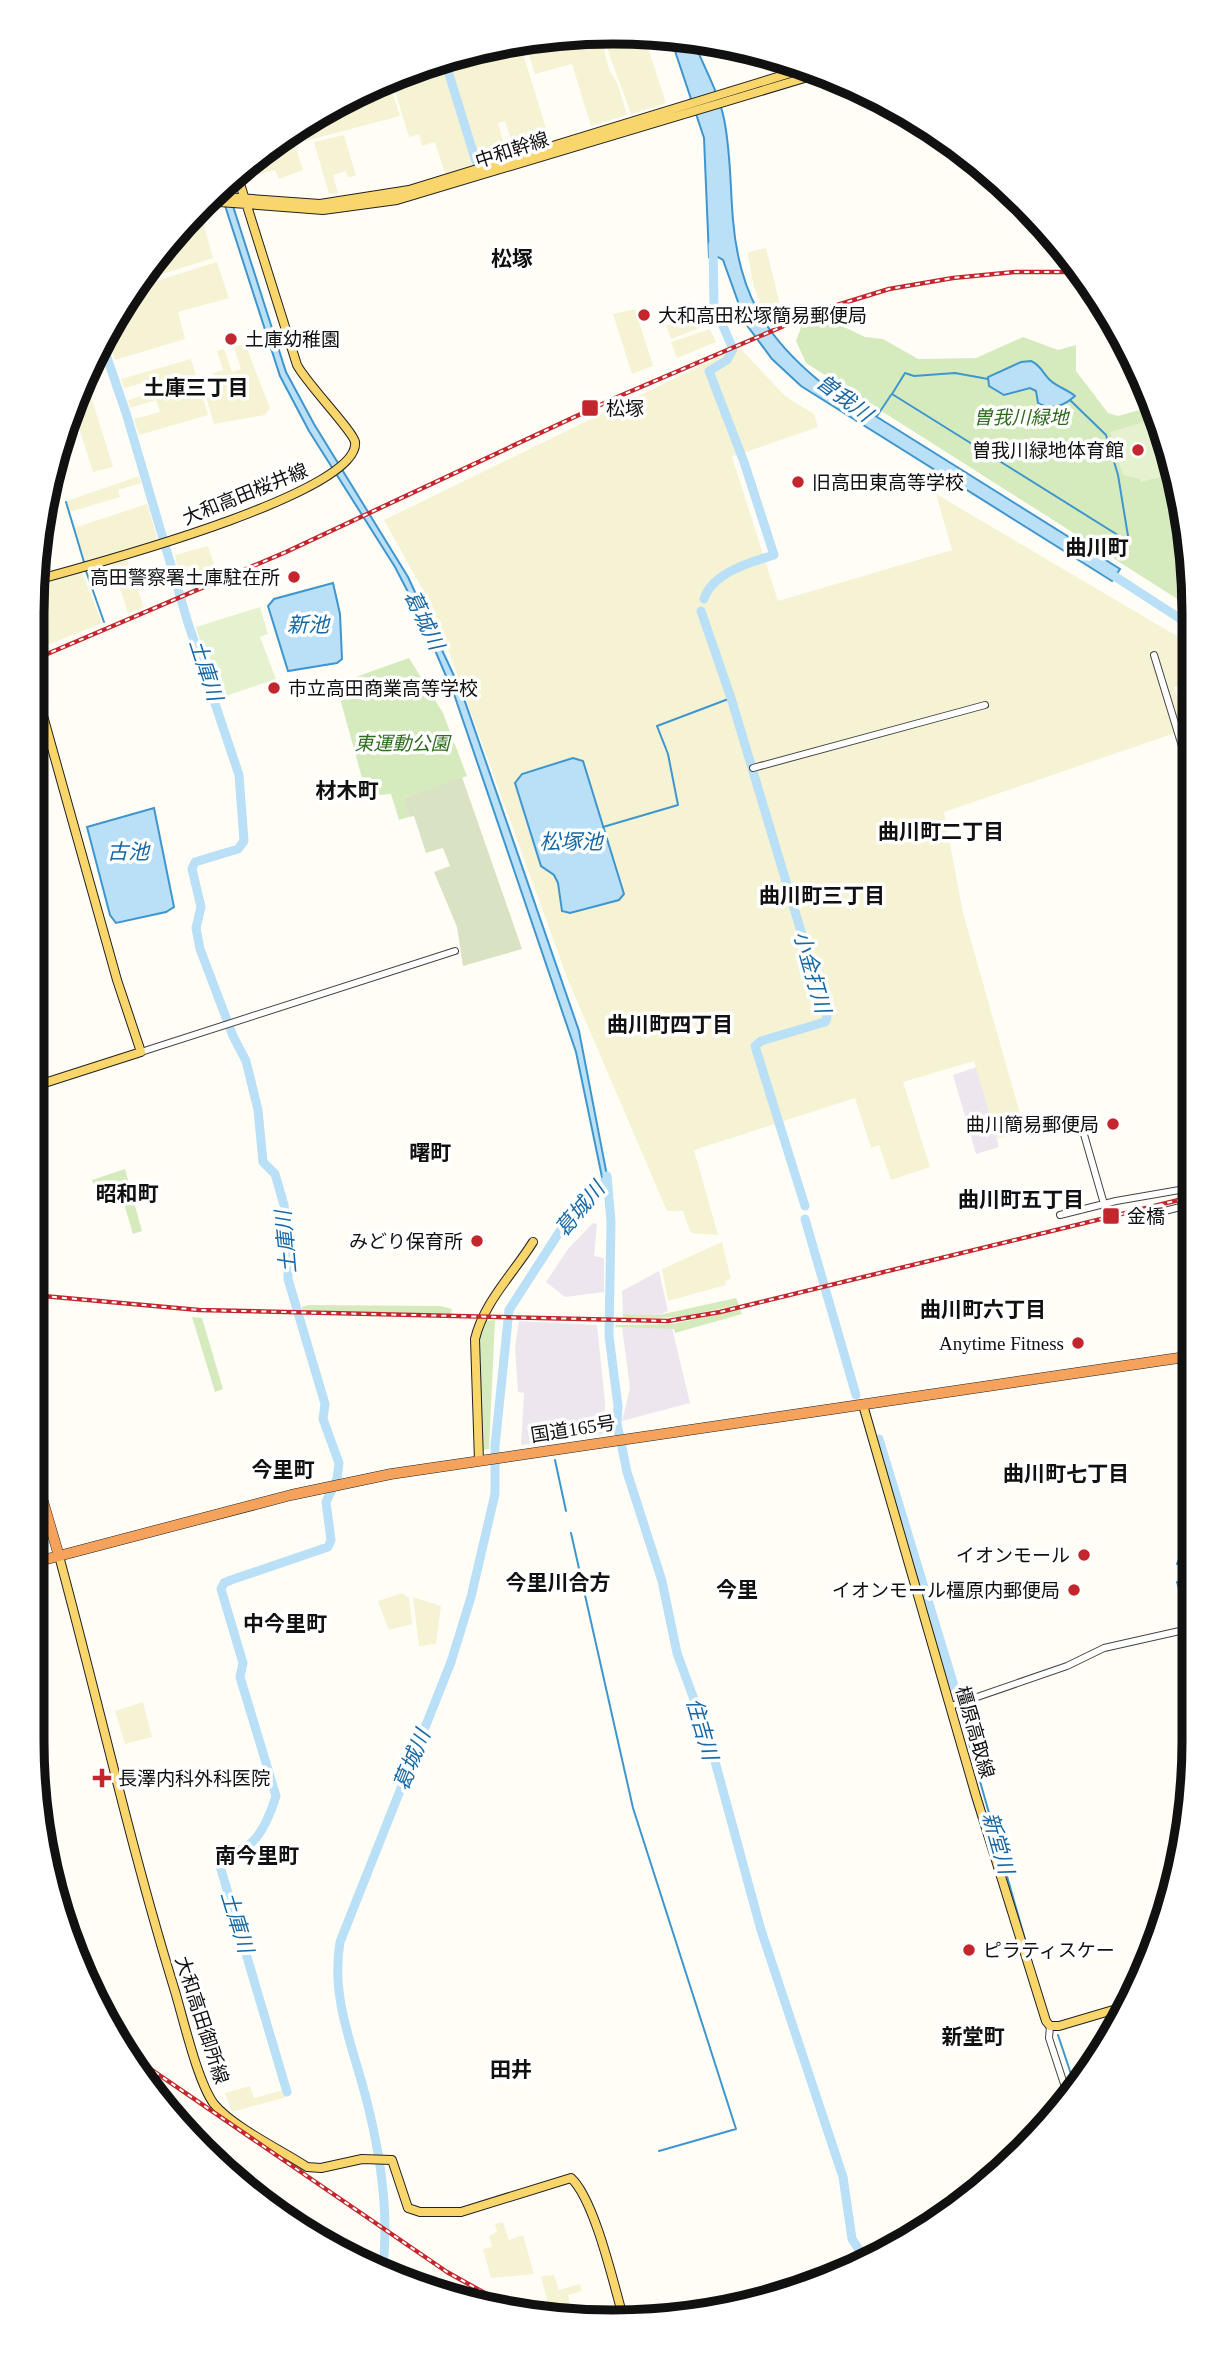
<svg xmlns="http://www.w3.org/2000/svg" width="1226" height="2354" font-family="'Times New Roman','Noto Sans JP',serif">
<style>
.industrial{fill:#eee6ef}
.farmland{fill:#f6f3d4}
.green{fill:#d5ebbd}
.cemetery{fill:#d9e3c4}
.pitch{fill:#e6f2cf}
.water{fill:#b9e0f7;stroke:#3f96cf;stroke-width:2}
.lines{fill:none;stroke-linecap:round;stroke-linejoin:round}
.stream{stroke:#3f96cf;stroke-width:2}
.river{stroke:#b9e0f7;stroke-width:9}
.minor-casing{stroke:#444;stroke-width:8}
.major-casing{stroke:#222;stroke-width:10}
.highway-casing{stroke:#222;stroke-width:11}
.minor{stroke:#fff;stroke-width:6}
.major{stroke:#f9d66b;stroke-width:8}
.highway{stroke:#f5a25d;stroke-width:10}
.rail-casing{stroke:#c4262e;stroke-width:4.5}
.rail{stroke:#fff;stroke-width:2;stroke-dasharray:5;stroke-linecap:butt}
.poi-dot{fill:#c4262e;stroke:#fff;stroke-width:2.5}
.labels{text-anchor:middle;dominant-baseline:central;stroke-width:7;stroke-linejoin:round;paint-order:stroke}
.street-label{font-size:19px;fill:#111;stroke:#fff}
.poi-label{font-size:19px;fill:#111;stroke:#fff;text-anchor:start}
.park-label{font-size:19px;font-style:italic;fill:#2f6b1f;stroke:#fff}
.neighbourhood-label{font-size:21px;font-weight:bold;fill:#111;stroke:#fff}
.water-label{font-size:21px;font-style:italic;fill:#1768a6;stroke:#fff}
.rim{fill:none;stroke:#111;stroke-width:9}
</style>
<rect width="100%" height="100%" fill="#fffdf5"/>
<path class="industrial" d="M 977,1067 L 999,1147 L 976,1154 L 953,1075 Z
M 593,1223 L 597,1224 L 594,1256 L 604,1258 L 604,1292 L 565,1297 L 546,1282 L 568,1249 Z
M 659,1271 L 668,1311 L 659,1315 L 623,1314 L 622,1291 Z
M 519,1321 L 597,1325 L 605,1401 L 604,1434 L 521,1445 L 524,1393 L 518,1392 L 515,1348 Z
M 622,1327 L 672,1328 L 690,1403 L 622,1421 L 630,1388 Z"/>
<path class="farmland" d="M 643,33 L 666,103 L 631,114 L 607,48 L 616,45 L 613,34 Z
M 600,34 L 609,69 L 618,85 L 627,115 L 591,126 L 572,64 L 535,74 L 524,40 Z
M 519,41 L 550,141 L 515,152 L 505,121 L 498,123 L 507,155 L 478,164 L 446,58 Z
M 443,58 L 475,165 L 445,174 L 435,142 L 422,146 L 419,134 L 409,137 L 391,78 Z
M 388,79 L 400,116 L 305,141 L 301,125 L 323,109 Z
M 291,132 L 303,170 L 279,179 L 275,170 L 248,177 L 244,165 Z
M 344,135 L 356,176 L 348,177 L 346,171 L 333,175 L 338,193 L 329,194 L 314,142 Z
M 197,211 L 200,211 L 213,258 L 137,282 L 152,259 Z
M 766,248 L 779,301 L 778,313 L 767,318 L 754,287 L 748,256 L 749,252 Z
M 217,262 L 229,298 L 178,312 L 185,339 L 115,360 L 106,332 L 134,288 Z
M 690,303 L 694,312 L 703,309 L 709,324 L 671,339 L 666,325 L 684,323 L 678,306 Z
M 635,309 L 653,366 L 632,374 L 613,314 Z
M 710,329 L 716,342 L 677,358 L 671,342 Z
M 245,344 L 270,408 L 265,415 L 214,424 L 206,397 L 219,392 L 213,373 L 223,370 L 217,351 L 224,349 L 232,372 L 241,369 L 234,347 Z
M 739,347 L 785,396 L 814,414 L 818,427 L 732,457 L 778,601 L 952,550 L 936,494 L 1182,639 L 1190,657 L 1190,682 L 1174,687 L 1187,729 L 944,812 L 963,913 L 1025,1131 L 997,1139 L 974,1061 L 903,1082 L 930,1167 L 891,1180 L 879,1145 L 871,1148 L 855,1098 L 694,1150 L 718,1235 L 691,1233 L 683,1211 L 667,1211 L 568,980 L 433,608 L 384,520 Z
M 191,359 L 208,415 L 139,435 L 134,419 L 160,412 L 156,400 L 130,408 L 128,400 L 160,390 L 157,379 L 124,388 L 121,379 Z
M 90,393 L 113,467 L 93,472 L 72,406 L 85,402 L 84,395 Z
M 139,476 L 141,483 L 118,490 L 120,497 L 70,512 L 67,501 Z
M 147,504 L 158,541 L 85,562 L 74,528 Z
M 208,546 L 217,573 L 199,578 L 195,565 L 178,569 L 175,555 Z
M 126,557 L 144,607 L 128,613 L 111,561 Z
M 81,570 L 102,623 L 33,651 L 33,583 Z
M 722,1242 L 731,1279 L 725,1281 L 726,1285 L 668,1301 L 662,1269 Z
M 402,1593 L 409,1598 L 412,1624 L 389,1630 L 378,1601 Z
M 413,1597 L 441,1606 L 436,1644 L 419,1646 Z
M 143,1702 L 152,1737 L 125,1744 L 115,1711 Z
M 250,2086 L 254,2098 L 284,2090 L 286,2097 L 232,2112 L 225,2093 Z
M 503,2222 L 509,2240 L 523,2235 L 534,2274 L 491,2278 L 483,2249 L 492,2247 L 489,2236 L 497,2232 L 495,2224 Z
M 554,2275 L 559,2290 L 580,2284 L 582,2291 L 568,2295 L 570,2305 L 550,2311 L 541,2276 Z"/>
<path class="green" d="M 803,322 L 840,325 L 865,337 L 883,339 L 918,359 L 976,358 L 1023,337 L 1058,350 L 1076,345 L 1076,371 L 1108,413 L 1118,416 L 1154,406 L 1189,537 L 1190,607 L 806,363 L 796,341 Z
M 409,658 L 443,713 L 467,776 L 403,798 L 409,817 L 399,820 L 391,794 L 367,796 L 336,684 Z
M 125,1169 L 142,1231 L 133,1234 L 121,1194 L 99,1200 L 92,1180 Z
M 736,1298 L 739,1305 L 680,1317 L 623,1319 L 623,1314 L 659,1315 Z
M 308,1305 L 440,1306 L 452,1309 L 451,1315 L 302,1311 L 302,1307 Z
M 740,1309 L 742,1314 L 675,1333 L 674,1329 L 616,1327 L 616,1325 L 673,1324 Z
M 192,1317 L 202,1318 L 223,1389 L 215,1392 Z
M 495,1320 L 489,1449 L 482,1450 L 480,1338 L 484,1321 Z"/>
<path class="cemetery" d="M 462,777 L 522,949 L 463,966 L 457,927 L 434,872 L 450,866 L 443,848 L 426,853 L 414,816 L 409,817 L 403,798 Z"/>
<path class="pitch" d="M 1154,419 L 1169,475 L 1140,482 L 1140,479 L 1123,475 L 1110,432 Z
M 260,607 L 268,634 L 260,637 L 276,679 L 223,697 L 216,693 L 196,627 Z"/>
<path class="water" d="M 670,36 L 693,40 C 703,65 719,93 724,119 C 731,153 730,186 733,220 C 739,292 764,335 818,380 L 1120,569 L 1112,581 L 801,386 L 772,359 L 746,324 L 723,260 L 716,256 L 709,257 L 704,138 Z
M 225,181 L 286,372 L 314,424 L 408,577 L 462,693 L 579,1031 L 609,1186 L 605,1187 L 602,1177 L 576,1052 L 455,697 L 420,615 L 395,567 L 309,431 L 280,376 L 219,187 Z
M 1031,361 C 1041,365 1043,374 1051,381 C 1058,387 1068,390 1075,396 C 1064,406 1052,411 1038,403 L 1036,391 L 1030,388 L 1004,395 L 989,386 L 988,377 L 1021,362 Z
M 333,583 L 340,614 L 342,659 L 337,663 L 288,671 L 268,606 L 274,599 Z
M 573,758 L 583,761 L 624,894 L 619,900 L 570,913 L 562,911 L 558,883 L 554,875 L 541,866 L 515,783 L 522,774 Z
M 154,808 L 174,907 L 166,912 L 116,923 L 110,915 L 87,827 Z"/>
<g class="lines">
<path class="stream" d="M 988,379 L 955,373 L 914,376 L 905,373 L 892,394 L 1129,542 L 1118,475 L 1106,435 L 1070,400
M 877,416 L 891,395
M 66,502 L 84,562
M 86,571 L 104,622
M 603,827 L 678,805 L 668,754 L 657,726 L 731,698
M 555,1460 L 566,1511
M 571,1533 L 633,1808 L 736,2129 L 659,2151
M 1181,1545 L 1193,1545
M 1177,1564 L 1185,1545
M 1177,1582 L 1183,1601
M 1185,1608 L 1186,1612
M 1187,1617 L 1189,1623
M 1193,1633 L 1193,1634
M 960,1711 L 1032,1964
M 1058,2035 L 1074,2083"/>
<path class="river" d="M 444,58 L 477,165
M 713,245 L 714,305
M 101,340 L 126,413 L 188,623 L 239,775 L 244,841 L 238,849 L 195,862 L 192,869 L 201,907 L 196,928 L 200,949 L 233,1036 L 246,1061 L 258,1110 L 263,1162 L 275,1174 L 284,1205 L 288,1235 L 288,1279 L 325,1404 L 323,1419 L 339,1463 L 337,1479 L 326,1502 L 331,1540 L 328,1547 L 231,1580 L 224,1583 L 221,1589 L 243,1663 L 240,1677 L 276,1796 C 272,1810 262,1835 250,1844 C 239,1852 224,1852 220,1866 L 287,2092
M 1105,570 L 1190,625
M 704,599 C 712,573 751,562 774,555 L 744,462 L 709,371 L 727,360 L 733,349 L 719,317
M 701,611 L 731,698 L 827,1018 L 825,1022 L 761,1041 L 755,1046 L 805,1206
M 607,1176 L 611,1222 L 609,1336 L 618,1406 L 617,1424 L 627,1472 L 662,1581 L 677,1653 L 710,1743 L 761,1930 L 843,2177 L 852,2239 L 868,2263
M 805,1219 L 856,1395
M 879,1439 L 955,1689
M 383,2267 C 389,2213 381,2158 368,2106 C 355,2051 330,2000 340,1942 L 451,1662 L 471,1597 L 495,1494 L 495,1446 L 509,1310 L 560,1231 L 607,1179"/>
<g class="minor-casing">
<path id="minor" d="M 1154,655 L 1190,772
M 753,768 L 985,705
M 141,1052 L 455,951
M 1081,1124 L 1104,1204
M 1060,1215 L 1116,1201 L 1191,1188
M 1149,1215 L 1192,1204
M 951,1706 L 1067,1666 L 1104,1648 L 1193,1628
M 1050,2026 L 1049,2038 L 1067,2093"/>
</g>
<g class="major-casing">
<path id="major" d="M 211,196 L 320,204 L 409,190 L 807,68
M 206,201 L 323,210 L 397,200 L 821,73
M 33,581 C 79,568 362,494 355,442 C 353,431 307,384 297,365 L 236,171
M 32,1087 L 141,1052 L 117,980 L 33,680
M 863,1405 L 976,1796 L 1046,2021 L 1050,2026 L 1059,2026 L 1130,2005
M 479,1461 L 475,1339 C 484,1302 513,1274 533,1242
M 59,1556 C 98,1700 130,1845 174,1988 C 183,2017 197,2081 214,2104 C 233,2127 281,2150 307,2167 L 321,2168 L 362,2159 L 392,2160 L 408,2208 L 420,2212 L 461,2212 L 571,2178 C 595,2200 614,2286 624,2320"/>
</g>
<g class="highway-casing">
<path id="highway" d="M 32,1464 L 59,1556
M 32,1563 L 291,1495 L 391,1474 L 1192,1356"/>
</g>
<use href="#minor" class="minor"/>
<use href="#major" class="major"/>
<use href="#highway" class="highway"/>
<g class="rail-casing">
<path id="rail" d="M 33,660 L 286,552 L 615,398 L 821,310 L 889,289 L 953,278 L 1015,272 L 1082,272
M 32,1295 L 199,1310 L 668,1321 L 720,1312 L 1191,1197
M 130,2055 L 447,2272 L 490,2296 L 534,2314"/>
</g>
<use href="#rail" class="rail"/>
</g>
<g class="poi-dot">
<circle cx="644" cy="315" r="7"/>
<circle cx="231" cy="339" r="7"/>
<rect x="581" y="399" width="18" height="18" rx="3.5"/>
<circle cx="1138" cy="450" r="7"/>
<circle cx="798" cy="482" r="7"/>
<circle cx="294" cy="577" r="7"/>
<circle cx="274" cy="688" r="7"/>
<circle cx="1113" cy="1124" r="7"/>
<rect x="1102" y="1207" width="18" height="18" rx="3.5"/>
<circle cx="477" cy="1241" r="7"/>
<circle cx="1078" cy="1343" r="7"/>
<circle cx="1084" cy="1555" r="7"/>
<circle cx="1074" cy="1590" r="7"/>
<path d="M98.5 1767.5h7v7h7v7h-7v7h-7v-7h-7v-7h7z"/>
<circle cx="969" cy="1950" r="7"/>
</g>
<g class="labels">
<g class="street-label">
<text transform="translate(512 150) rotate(-18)">中和幹線</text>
<text transform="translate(245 494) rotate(-22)">大和高田桜井線</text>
<text transform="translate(573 1429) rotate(-9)">国道165号</text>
<text transform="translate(975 1732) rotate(74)">橿原高取線</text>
<text transform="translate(202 2020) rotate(72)">大和高田御所線</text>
</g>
<g class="poi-label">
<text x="658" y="315">大和高田松塚簡易郵便局</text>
<text x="245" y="339">土庫幼稚園</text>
<text x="606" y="408">松塚</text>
<text x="1124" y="450" text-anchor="end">曽我川緑地体育館</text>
<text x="812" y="482">旧高田東高等学校</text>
<text x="280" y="577" text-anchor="end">高田警察署土庫駐在所</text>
<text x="288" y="688">市立高田商業高等学校</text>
<text x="1099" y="1124" text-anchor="end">曲川簡易郵便局</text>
<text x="1127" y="1216">金橋</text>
<text x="463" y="1241" text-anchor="end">みどり保育所</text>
<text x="1064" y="1343" text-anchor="end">Anytime Fitness</text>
<text x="1070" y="1555" text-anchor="end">イオンモール</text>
<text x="1060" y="1590" text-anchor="end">イオンモール橿原内郵便局</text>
<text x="118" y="1778">長澤内科外科医院</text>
<text x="983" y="1950">ピラティスケー</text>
</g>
<g class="park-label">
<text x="1021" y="417">曽我川緑地</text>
<text x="402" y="743">東運動公園</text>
</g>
<g class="neighbourhood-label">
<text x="512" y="259">松塚</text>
<text x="196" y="388">土庫三丁目</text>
<text x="1097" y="548">曲川町</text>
<text x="347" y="791">材木町</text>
<text x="941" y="832">曲川町二丁目</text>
<text x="822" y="896">曲川町三丁目</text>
<text x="670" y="1025">曲川町四丁目</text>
<text x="430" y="1153">曙町</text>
<text x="127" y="1194">昭和町</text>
<text x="1021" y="1200">曲川町五丁目</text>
<text x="983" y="1310">曲川町六丁目</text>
<text x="283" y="1470">今里町</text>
<text x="1066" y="1474">曲川町七丁目</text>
<text x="558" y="1583">今里川合方</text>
<text x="737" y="1590">今里</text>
<text x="285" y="1624">中今里町</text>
<text x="257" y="1856">南今里町</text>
<text x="973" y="2037">新堂町</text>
<text x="511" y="2070">田井</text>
</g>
<g class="water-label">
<text transform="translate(844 398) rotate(37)">曽我川</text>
<text transform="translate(424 620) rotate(64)">葛城川</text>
<text x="308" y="625">新池</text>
<text transform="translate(206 670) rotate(72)">土庫川</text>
<text x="571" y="842">松塚池</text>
<text x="128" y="852">古池</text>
<text transform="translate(812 972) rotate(74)">小金打川</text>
<text transform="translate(580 1209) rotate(-50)">葛城川</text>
<text transform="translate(286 1242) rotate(-95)">土庫川</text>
<text transform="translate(702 1729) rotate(74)">住吉川</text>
<text transform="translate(412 1760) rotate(-68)">葛城川</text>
<text transform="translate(998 1843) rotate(74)">新堂川</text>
<text transform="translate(237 1922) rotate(73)">土庫川</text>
</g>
</g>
<path d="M0 0H1226V2354H0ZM613 44H613A569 569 0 0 1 1182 613V1741A569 569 0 0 1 613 2310H613A569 569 0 0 1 44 1741V613A569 569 0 0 1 613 44Z" fill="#fff" fill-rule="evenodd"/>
<path class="rim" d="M613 44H613A569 569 0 0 1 1182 613V1741A569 569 0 0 1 613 2310H613A569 569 0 0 1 44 1741V613A569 569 0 0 1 613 44Z"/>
</svg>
